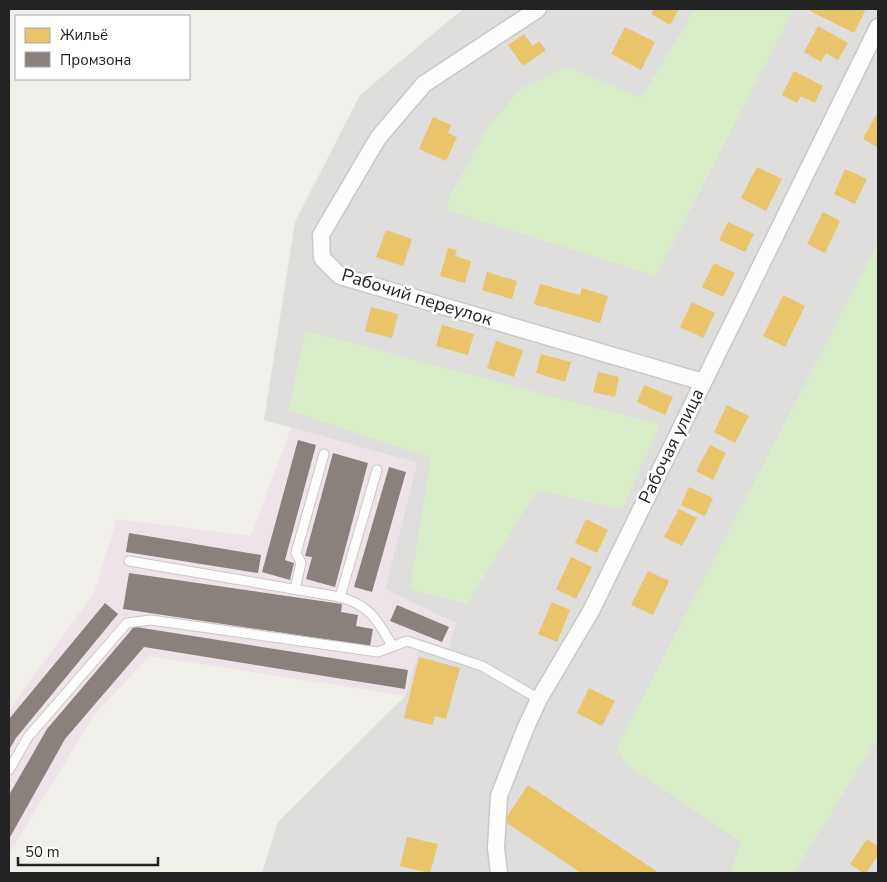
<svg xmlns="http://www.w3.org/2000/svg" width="887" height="882" font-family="'Nunito Sans',sans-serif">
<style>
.residential{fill:#dfdedc}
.industrial{fill:#eee3e8}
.grass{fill:#d9eec8}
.homes{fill:#e9c46a}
.industry{fill:#8a817c}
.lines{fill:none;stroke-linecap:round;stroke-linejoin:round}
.service-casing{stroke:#c9c8c6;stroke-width:11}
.minor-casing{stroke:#c9c8c6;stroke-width:19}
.service{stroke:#fdfdfc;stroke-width:9}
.minor{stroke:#fdfdfc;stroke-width:16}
.labels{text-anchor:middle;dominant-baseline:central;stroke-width:5;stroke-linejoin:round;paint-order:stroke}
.street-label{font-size:18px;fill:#222;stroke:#fff}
</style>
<rect width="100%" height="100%" fill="#f0efea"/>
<path class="residential" d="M 463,9 L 878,9 L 878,873 L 262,873 L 278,822 L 405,696 L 421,642 L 385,589 L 417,463 L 264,420 L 295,222 L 360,95 Z"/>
<path class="industrial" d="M 291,428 L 417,463 L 385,589 L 456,623 L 449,648 L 421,642 L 405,696 L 150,656 L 94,715 L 9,854 L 9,710 L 94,593 L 117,519 L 251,536 Z"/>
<path class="grass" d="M 695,9 L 794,9 L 656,276 L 447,210 L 449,198 L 488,127 L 522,88 L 567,67 L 641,98 Z
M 878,243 L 878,737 L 794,873 L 730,873 L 741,842 L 626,764 L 617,747 Z
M 306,331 L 660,425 L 622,509 L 537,490 L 467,604 L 410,589 L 431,458 L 288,410 Z"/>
<path class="homes" d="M 654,9 L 679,9 L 670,25 L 651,14 Z
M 812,9 L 866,9 L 854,33 L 810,11 Z
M 818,26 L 848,43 L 838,60 L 826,53 L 821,62 L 804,52 Z
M 625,27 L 655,42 L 641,70 L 611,54 Z
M 524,34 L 533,46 L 539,41 L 546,50 L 523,66 L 508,45 Z
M 794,71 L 823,86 L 815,103 L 801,96 L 797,103 L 782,95 Z
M 876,115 L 878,116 L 878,144 L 877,147 L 863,139 Z
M 433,117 L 451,125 L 448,133 L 457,137 L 446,161 L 419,149 Z
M 757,167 L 782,179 L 766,211 L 741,198 Z
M 845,169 L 867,179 L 855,204 L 834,194 Z
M 823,212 L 840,221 L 825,253 L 807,244 Z
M 728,222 L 754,234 L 745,252 L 719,240 Z
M 386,230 L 412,239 L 403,266 L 376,257 Z
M 448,248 L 457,250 L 455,256 L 471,261 L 465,283 L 440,276 Z
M 714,263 L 735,273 L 723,297 L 702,287 Z
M 487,272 L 517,281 L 512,299 L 482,290 Z
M 540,284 L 580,295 L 582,288 L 608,296 L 600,323 L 534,304 Z
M 783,295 L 805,306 L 785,347 L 763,336 Z
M 692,302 L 715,313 L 703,338 L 680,327 Z
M 371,307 L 398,314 L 392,338 L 365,331 Z
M 442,325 L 474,334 L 468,355 L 436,346 Z
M 496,341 L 523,350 L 514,377 L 487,368 Z
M 541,354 L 571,362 L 565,382 L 536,373 Z
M 598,372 L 619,377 L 615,397 L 593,392 Z
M 644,385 L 673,397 L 665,415 L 637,402 Z
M 727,405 L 749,416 L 735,443 L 714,432 Z
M 710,445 L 726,453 L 713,480 L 696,471 Z
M 689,487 L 713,498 L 705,516 L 681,505 Z
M 679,509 L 697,518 L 682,546 L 664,537 Z
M 586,519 L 608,530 L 597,553 L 575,543 Z
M 571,557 L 592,567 L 576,599 L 556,589 Z
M 648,571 L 669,581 L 653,615 L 631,605 Z
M 552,602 L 570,610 L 557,642 L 538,634 Z
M 419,657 L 460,668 L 446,719 L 435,716 L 432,725 L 404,718 Z
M 589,688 L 615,701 L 602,726 L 577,713 Z
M 528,785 L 659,873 L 581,873 L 504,821 Z
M 407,837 L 438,844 L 430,873 L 400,866 Z
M 867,839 L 878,846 L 878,856 L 866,873 L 863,873 L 850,864 Z"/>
<path class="industry" d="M 298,440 L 316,445 L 285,560 L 294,563 L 290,580 L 262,572 Z
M 333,453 L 368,463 L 335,587 L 306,579 L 312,557 L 305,556 Z
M 389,467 L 406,472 L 372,592 L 354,587 Z
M 129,533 L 261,555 L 258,573 L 126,552 Z
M 129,573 L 342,604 L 341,612 L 358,615 L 356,626 L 373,629 L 370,646 L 123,609 Z
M 105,603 L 118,614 L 16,738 L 9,750 L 9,719 Z
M 397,605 L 449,627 L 442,642 L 390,621 Z
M 136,627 L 408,670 L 405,689 L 144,647 L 65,739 L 9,839 L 9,795 L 47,729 L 133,628 Z"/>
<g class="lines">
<g class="service-casing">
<path id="service" d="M 129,561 L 340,597 C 371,606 377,620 393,647
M 295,589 L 301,563 L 296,553 L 324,454
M 340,597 L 377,470
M 9,770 L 28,737 L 127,623 L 151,620 L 378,652 L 407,641 L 482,666 L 539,699"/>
</g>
<g class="minor-casing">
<path id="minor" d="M 538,9 L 424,84 L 378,138 L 321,235 L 322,258 L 340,276 L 703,382
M 499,873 L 496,848 L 499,796 L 526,727 L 539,699 L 591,611 L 878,27"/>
</g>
<use href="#service" class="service"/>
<use href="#minor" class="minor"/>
</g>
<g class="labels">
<g class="street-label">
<text transform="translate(417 297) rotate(17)">Рабочий переулок</text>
<text transform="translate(671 446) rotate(-64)">Рабочая улица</text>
</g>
</g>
<rect width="887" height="882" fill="none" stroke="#222222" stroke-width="20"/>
<rect x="15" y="15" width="175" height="65" fill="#ffffff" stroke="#a7a7a7"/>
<rect x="25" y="28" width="25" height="15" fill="#e9c46a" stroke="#a7a7a7"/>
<text x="60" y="40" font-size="15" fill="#222222">Жильё</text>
<rect x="25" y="52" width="25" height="15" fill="#8a817c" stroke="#a7a7a7"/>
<text x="60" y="65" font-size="15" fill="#222222">Промзона</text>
<path d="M18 857v8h140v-8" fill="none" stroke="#222222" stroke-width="2.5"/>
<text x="25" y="857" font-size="15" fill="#222222" stroke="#ffffff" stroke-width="4" paint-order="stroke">50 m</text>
</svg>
